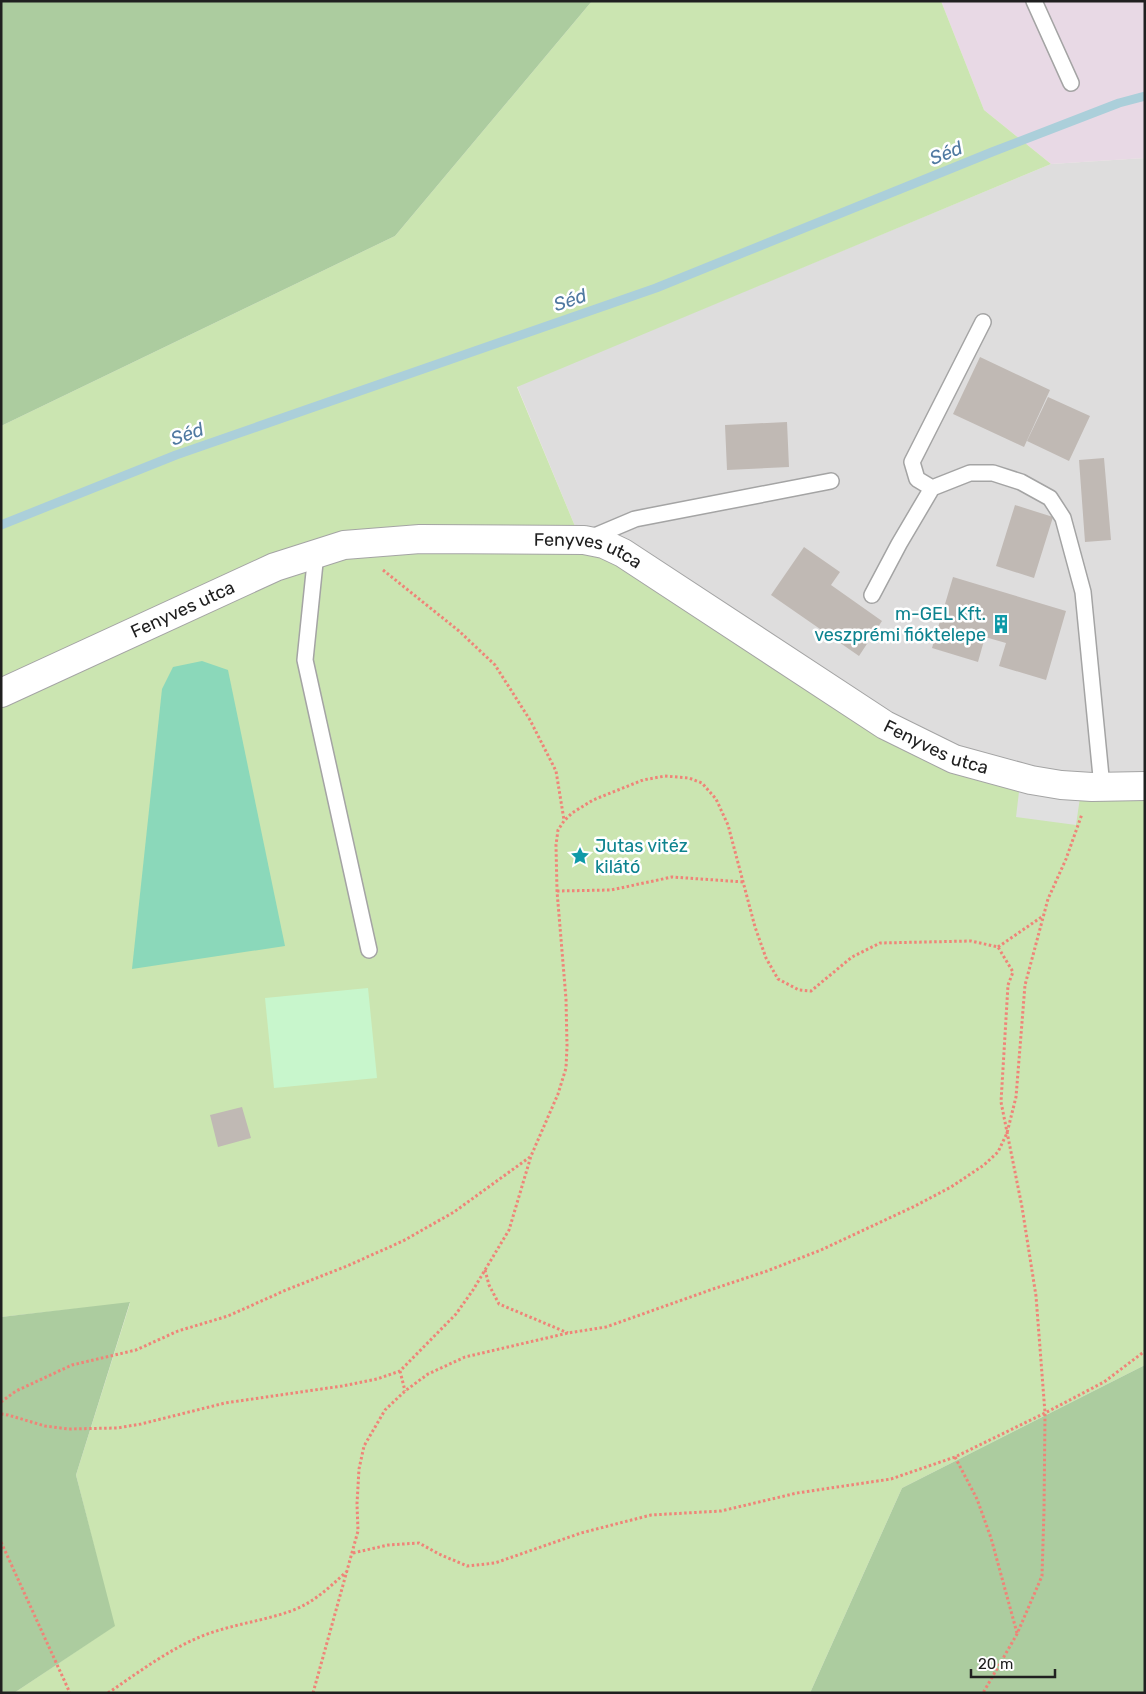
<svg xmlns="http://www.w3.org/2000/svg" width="1146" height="1694" font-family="Rubik,sans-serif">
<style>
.residential{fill:#dedddd}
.industrial{fill:#e8d9e5}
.grass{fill:#cbe5b1}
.forest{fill:#accc9f}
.park{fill:#c8f6cc}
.pitch{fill:#8bd8ba}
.parking{fill:#e0e0e0}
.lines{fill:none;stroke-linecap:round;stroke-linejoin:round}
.stream{stroke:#abcfda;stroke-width:9}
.building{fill:#c0b9b4}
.lane-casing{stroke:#a4a4a4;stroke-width:18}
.street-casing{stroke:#a4a4a4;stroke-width:30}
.path{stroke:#ef8478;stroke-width:3;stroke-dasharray:2.5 2.5;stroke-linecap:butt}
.lane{stroke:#fff;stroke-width:15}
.street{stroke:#fff;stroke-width:28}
.labels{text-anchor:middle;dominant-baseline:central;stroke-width:5;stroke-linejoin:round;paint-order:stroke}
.street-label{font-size:18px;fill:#202020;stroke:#fff}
.culture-label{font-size:18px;fill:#0d838f;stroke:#fff;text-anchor:end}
.water-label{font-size:19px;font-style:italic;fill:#5079a1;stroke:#fff}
</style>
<rect width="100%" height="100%" fill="#f0ede7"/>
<path class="residential" d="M 1145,158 L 1145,789 L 955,762 L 582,543 L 517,386 L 1051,164 Z"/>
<path class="industrial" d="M 941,1 L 1145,1 L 1145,158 L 1051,164 L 984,110 Z"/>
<path class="grass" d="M 592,1 L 941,1 L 984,110 L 1051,164 L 517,387 L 582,543 L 955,762 L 1145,789 L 1145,1365 L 902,1488 L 810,1693 L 14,1693 L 114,1626 L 76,1475 L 130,1303 L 1,1317 L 1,426 L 395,236 Z"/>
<path class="forest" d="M 1,1 L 592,1 L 395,236 L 1,426 Z
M 130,1302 L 76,1475 L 115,1626 L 14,1693 L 1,1693 L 1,1317 Z
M 1145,1365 L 1145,1693 L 810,1693 L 902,1488 Z"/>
<path class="park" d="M 368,988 L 377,1078 L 274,1088 L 265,998 Z"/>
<path class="pitch" d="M 202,661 L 228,670 L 285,946 L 132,969 L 162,689 L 173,667 Z"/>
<path class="parking" d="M 1020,783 L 1081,791 L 1076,825 L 1016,817 Z"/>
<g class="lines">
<path class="stream" d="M 1,525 L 176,455 L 656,288 L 992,152 L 1119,103 L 1145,96"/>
</g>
<path class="building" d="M 980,357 L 1050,390 L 1024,447 L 953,414 Z
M 1048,397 L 1090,416 L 1069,461 L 1027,441 Z
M 787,422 L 789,467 L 727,470 L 725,425 Z
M 1104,458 L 1111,540 L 1085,542 L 1079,460 Z
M 1015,505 L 1053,517 L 1034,578 L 996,566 Z
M 804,547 L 840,572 L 831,585 L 882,621 L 859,656 L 771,595 Z
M 953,577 L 1066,611 L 1046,680 L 999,666 L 1006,643 L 985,637 L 978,662 L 932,648 Z
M 242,1107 L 251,1138 L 218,1147 L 210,1115 Z"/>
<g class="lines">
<g class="lane-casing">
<path id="lane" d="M 1034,1 L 1071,83
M 932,488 L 917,479 L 912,462 L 983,322
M 590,538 L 635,519 L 831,481
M 316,553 L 305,660 L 369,950
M 872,595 L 899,544 L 932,488 L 970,473 L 993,473 L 1021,482 L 1050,498 L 1063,518 L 1083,592 L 1102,787"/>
</g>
<g class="street-casing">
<g id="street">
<path id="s1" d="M 1,693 L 275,567 L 344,545 L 420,539 L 584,540 L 604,544 L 623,553 L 885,725 L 954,759 L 1031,780 L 1061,785 L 1092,787 L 1145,786"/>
</g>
</g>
<path class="path" d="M 383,570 L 459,631 L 495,665 L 530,720 L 556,771 L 564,820
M 557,891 L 611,890 L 672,877 L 744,882
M 998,947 L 1043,916
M 485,1270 L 489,1285 L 499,1304 L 568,1333
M 400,1371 L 405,1391
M 1,1402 L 16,1391 L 72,1365 L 136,1350 L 178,1331 L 228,1316 L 286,1290 L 347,1266 L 403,1241 L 454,1212 L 530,1157
M 1,1414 L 8,1415 L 45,1426 L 68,1429 L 117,1428 L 141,1424 L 225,1403 L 342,1386 L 377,1379 L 400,1371 L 456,1314 L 473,1290 L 509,1230 L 531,1156 L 558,1094 L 566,1068 L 567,1046 L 566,999 L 557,891 L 556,845 L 558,830 L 564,821 L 572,813 L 593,800 L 643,780 L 665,776 L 689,778 L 702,783 L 716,799 L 728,825 L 755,927 L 766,958 L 778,979 L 799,990 L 811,991 L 852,957 L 880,943 L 971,941 L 998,947 L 1013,972 L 1008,985 L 1001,1102 L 1022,1207 L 1036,1296 L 1045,1413 L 1044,1510 L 1042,1576 L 1017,1634 L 983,1693
M 955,1457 L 977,1499 L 991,1538 L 1017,1633
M 1,1542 L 70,1693
M 353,1553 L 388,1545 L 419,1543 L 439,1554 L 467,1566 L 495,1563 L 581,1533 L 651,1515 L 721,1511 L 797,1493 L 891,1479 L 955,1457 L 1045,1413 L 1104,1382 L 1145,1351
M 108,1693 C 136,1674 164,1653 195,1639 C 226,1625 260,1622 291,1611 C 313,1603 329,1588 346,1572
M 313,1693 L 358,1531 L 357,1504 L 359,1469 L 364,1446 L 385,1410 L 405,1391 L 428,1374 L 465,1357 L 568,1333 L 606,1327 L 713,1289 L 767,1271 L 821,1250 L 915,1206 L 951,1187 L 984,1165 L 998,1152 L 1007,1133 L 1016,1097 L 1025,985 L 1048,899 L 1066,859 L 1082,814"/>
<use href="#lane" class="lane"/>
<use href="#street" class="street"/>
</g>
<defs>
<g id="building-bare" transform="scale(1.5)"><path d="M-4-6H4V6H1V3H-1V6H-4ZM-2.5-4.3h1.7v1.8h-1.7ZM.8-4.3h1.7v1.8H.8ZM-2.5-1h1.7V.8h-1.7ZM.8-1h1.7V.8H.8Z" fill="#0f9aa8" stroke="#fff" stroke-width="2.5" paint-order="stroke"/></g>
<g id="sight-bare" transform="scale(1.5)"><path d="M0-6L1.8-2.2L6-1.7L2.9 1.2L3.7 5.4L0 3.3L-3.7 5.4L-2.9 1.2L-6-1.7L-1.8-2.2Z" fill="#0f9aa8" stroke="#fff" stroke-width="2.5" paint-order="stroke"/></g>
</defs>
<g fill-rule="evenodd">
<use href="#building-bare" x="1001" y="624"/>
<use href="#sight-bare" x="580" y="856"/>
</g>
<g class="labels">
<g class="street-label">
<text stroke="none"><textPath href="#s1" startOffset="620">Fenyves utca</textPath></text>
<text stroke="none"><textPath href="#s1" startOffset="200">Fenyves utca</textPath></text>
<text stroke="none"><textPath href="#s1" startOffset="1025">Fenyves utca</textPath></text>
</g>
<g class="culture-label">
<text x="986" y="614">m-GEL Kft.<tspan x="986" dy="21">veszprémi fióktelepe</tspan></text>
<text x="595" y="846" text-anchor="start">Jutas vitéz<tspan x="595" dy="21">kilátó</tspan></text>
</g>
<g class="water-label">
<text transform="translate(946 153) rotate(-22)">Séd</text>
<text transform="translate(570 300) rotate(-19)">Séd</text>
<text transform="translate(187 434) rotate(-20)">Séd</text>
</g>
</g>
<rect width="1146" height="1694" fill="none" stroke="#202020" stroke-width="5"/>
<path d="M971 1669v8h84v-8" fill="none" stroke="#202020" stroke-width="2.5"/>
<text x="978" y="1669" font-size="15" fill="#202020" stroke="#ffffff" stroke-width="4" paint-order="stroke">20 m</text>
</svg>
